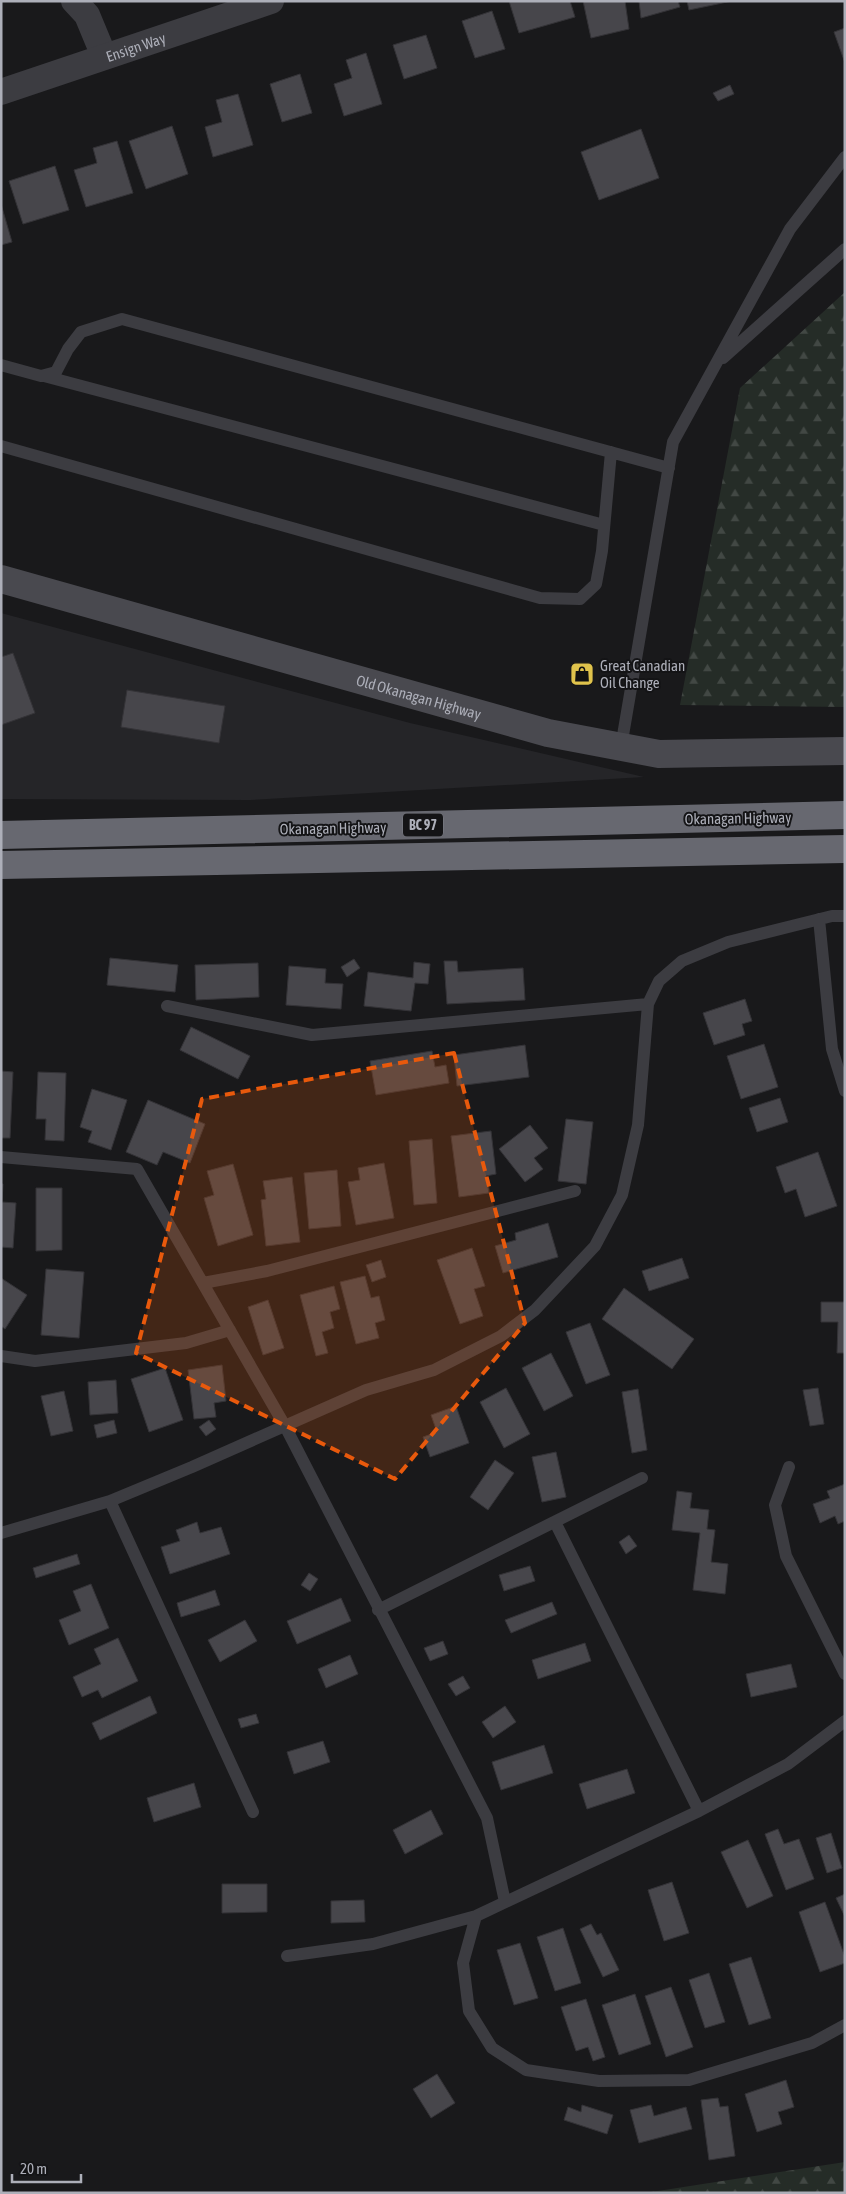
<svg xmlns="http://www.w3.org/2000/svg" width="846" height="2194" font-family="'Asap Condensed',sans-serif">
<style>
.built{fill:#252528}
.forest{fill:url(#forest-firs)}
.building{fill:#47464b;stroke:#343337}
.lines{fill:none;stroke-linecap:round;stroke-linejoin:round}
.lane{stroke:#3c3c41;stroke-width:12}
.street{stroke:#3c3c41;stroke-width:26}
.secondary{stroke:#49494f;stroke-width:28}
.highway{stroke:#676870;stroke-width:28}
.marked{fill:#e8590c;fill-opacity:0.2;stroke:#e8590c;stroke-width:4;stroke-dasharray:10 6;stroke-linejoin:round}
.labels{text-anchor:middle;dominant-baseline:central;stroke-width:4;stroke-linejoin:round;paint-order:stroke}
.shield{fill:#141416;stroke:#7f8088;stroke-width:1}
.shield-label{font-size:14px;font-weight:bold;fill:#adafb9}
.street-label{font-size:15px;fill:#adafb9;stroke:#141416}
.poi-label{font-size:15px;fill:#adafb9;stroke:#141416;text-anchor:start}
</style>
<defs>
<pattern id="forest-firs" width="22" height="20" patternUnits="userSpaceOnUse" patternTransform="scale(1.25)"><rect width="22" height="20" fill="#252c27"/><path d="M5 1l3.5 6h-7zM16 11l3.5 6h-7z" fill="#424844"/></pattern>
</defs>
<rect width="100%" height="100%" fill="#19191b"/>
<path class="built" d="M 1,613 L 410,723 L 644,777 L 250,800 L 1,799 Z"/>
<path class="forest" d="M 845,292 L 845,707 L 680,705 L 740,388 Z
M 845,2162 L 845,2193 L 645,2193 Z"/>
<path class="building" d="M 509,1 L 570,1 L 575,17 L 519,33 Z
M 583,1 L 625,1 L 629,29 L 591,38 Z
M 639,1 L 678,1 L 680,7 L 641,18 Z
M 687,1 L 732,1 L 689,10 Z
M 492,11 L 505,49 L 475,58 L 462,21 Z
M 845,28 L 845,63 L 834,32 Z
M 426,35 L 437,68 L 404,79 L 393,45 Z
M 366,53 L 382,104 L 344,116 L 334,84 L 352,78 L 346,60 Z
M 300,74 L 312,113 L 282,122 L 270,84 Z
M 730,85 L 734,94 L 718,101 L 713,93 Z
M 238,94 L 253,145 L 213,157 L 205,127 L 222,122 L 216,100 Z
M 172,126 L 188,174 L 146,189 L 129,141 Z
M 641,129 L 659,178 L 599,200 L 581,152 Z
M 117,141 L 133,193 L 86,207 L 74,170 L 97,163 L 93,148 Z
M 55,166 L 69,210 L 23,224 L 9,181 Z
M 1,204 L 12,242 L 1,245 Z
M 13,653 L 35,713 L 1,725 L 1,657 Z
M 127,690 L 225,706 L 219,743 L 121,727 Z
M 110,958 L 178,965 L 175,992 L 107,985 Z
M 354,959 L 360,968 L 347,977 L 341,967 Z
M 444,961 L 457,961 L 458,972 L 523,968 L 525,1000 L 447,1004 Z
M 414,962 L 430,964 L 428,984 L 415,983 L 411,1011 L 364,1006 L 368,972 L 413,978 Z
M 258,963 L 259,997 L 196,1000 L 195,965 Z
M 289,966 L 326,969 L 325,983 L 343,984 L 341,1009 L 286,1005 Z
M 745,999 L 752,1021 L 742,1024 L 745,1035 L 714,1045 L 703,1013 Z
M 191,1027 L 250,1056 L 238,1079 L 180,1050 Z
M 764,1044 L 778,1087 L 741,1099 L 727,1056 Z
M 525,1045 L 529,1077 L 457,1086 L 454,1055 Z
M 432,1051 L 435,1067 L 446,1065 L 449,1083 L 376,1095 L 370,1061 Z
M 1,1071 L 13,1072 L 10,1138 L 1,1138 Z
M 38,1072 L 66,1073 L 64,1141 L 45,1140 L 46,1119 L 36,1119 Z
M 92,1089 L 127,1100 L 111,1150 L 88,1142 L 92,1131 L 80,1127 Z
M 780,1098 L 788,1122 L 757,1132 L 749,1108 Z
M 148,1100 L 205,1124 L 190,1163 L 163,1152 L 157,1165 L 126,1152 Z
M 566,1119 L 593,1122 L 586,1184 L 558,1181 Z
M 530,1125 L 548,1148 L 534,1158 L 543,1169 L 525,1182 L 499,1149 Z
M 491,1131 L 496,1174 L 486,1176 L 489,1193 L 459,1197 L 451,1136 Z
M 432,1139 L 437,1203 L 414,1205 L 409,1141 Z
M 818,1152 L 837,1206 L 805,1217 L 796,1189 L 785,1193 L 776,1167 Z
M 384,1163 L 394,1218 L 356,1225 L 348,1182 L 360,1180 L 358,1168 Z
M 233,1164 L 253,1235 L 218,1246 L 204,1198 L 214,1195 L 207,1171 Z
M 337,1170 L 341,1226 L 309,1229 L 304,1173 Z
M 292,1177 L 300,1242 L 266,1246 L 261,1200 L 266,1199 L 263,1181 Z
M 1,1184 L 3,1184 L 2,1202 L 16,1203 L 13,1248 L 1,1247 Z
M 36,1188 L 62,1188 L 62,1250 L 36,1251 Z
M 548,1223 L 558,1257 L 503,1273 L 495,1246 L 516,1240 L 515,1233 Z
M 472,1248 L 485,1286 L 474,1289 L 483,1316 L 460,1324 L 437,1260 Z
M 682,1258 L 689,1278 L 649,1291 L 642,1271 Z
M 381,1260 L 386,1277 L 372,1282 L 366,1265 Z
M 46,1269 L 84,1272 L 79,1338 L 41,1335 Z
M 365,1276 L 371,1298 L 379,1296 L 385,1320 L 375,1323 L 379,1338 L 356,1344 L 340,1282 Z
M 1,1278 L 27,1295 L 5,1329 L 1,1326 Z
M 334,1286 L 340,1309 L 330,1312 L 334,1328 L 322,1332 L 328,1353 L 316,1356 L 300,1295 Z
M 624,1288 L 694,1339 L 672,1369 L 602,1319 Z
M 268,1300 L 284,1348 L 263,1355 L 248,1307 Z
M 821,1302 L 845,1302 L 845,1353 L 837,1353 L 838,1322 L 821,1322 Z
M 590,1323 L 610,1375 L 586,1384 L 566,1332 Z
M 551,1353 L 573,1396 L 544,1411 L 522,1368 Z
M 222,1365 L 226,1401 L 214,1403 L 216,1417 L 194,1419 L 188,1370 Z
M 165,1368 L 183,1420 L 149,1432 L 131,1379 Z
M 116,1380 L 118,1413 L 90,1415 L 88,1382 Z
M 506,1388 L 530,1434 L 504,1448 L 480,1402 Z
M 818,1388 L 824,1424 L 810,1426 L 803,1390 Z
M 638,1389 L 647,1450 L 632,1453 L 622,1392 Z
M 64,1391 L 73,1431 L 51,1436 L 41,1396 Z
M 456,1406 L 469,1443 L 430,1457 L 423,1437 L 437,1432 L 431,1415 Z
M 114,1420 L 117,1433 L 97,1438 L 94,1425 Z
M 209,1420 L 216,1429 L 206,1436 L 199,1427 Z
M 556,1452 L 566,1497 L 542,1502 L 532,1457 Z
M 495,1460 L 514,1473 L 488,1510 L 470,1497 Z
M 845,1484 L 845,1521 L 838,1524 L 835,1516 L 820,1523 L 813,1504 L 830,1498 L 827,1491 Z
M 677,1491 L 692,1493 L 690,1508 L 709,1510 L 707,1529 L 715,1530 L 711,1562 L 728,1564 L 725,1594 L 693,1590 L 700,1533 L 672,1530 Z
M 197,1522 L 200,1533 L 221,1527 L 230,1554 L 170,1574 L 161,1547 L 180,1541 L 176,1530 Z
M 629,1535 L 637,1546 L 626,1554 L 619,1542 Z
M 77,1554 L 80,1564 L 36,1578 L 33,1568 Z
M 530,1566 L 535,1581 L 504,1591 L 499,1575 Z
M 309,1573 L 318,1579 L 310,1591 L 301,1585 Z
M 91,1584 L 109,1628 L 69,1645 L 59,1620 L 81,1611 L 73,1591 Z
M 215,1590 L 220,1605 L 181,1617 L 177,1603 Z
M 341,1598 L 351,1621 L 297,1644 L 287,1621 Z
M 552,1602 L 557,1614 L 511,1633 L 505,1620 Z
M 245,1620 L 257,1641 L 220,1662 L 208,1640 Z
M 118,1638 L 138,1681 L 102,1698 L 98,1690 L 82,1697 L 73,1677 L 101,1664 L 94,1649 Z
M 443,1641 L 448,1654 L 430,1661 L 424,1648 Z
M 585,1643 L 591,1661 L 538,1679 L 532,1660 Z
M 350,1655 L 358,1674 L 326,1688 L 318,1669 Z
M 791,1664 L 797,1687 L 751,1697 L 746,1674 Z
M 463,1676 L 470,1688 L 456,1696 L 448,1684 Z
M 150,1696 L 157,1713 L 100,1740 L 92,1723 Z
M 505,1706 L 516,1722 L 493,1738 L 482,1722 Z
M 256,1714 L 259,1723 L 241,1728 L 238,1719 Z
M 323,1741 L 330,1762 L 294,1774 L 287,1752 Z
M 544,1745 L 553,1773 L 501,1790 L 492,1762 Z
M 627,1769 L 635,1793 L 587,1809 L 579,1784 Z
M 194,1783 L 201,1807 L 154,1822 L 147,1798 Z
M 431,1810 L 443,1834 L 405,1854 L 393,1830 Z
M 778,1829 L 784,1844 L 799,1839 L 814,1879 L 786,1890 L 765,1834 Z
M 831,1833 L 842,1868 L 827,1873 L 816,1838 Z
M 748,1840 L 773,1896 L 747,1908 L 721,1852 Z
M 672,1882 L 689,1933 L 664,1941 L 648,1890 Z
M 222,1884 L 267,1884 L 267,1912 L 222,1913 Z
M 845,1894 L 845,1917 L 836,1898 Z
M 364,1900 L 365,1922 L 331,1923 L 331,1901 Z
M 825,1902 L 845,1957 L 845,1963 L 820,1972 L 799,1912 Z
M 591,1924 L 597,1935 L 601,1933 L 619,1970 L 603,1977 L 580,1929 Z
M 563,1928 L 581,1983 L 555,1991 L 537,1937 Z
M 520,1943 L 538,1998 L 514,2005 L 497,1950 Z
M 751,1957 L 771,2018 L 749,2025 L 729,1964 Z
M 709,1973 L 725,2022 L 705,2028 L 689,1980 Z
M 671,1987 L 693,2047 L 666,2057 L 645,1996 Z
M 635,1994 L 651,2044 L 619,2055 L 602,2005 Z
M 586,1999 L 605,2057 L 593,2061 L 588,2047 L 576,2051 L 561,2007 Z
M 437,2074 L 455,2103 L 431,2118 L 413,2089 Z
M 786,2080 L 794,2107 L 778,2112 L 782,2124 L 757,2132 L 745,2094 Z
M 718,2098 L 720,2107 L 728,2106 L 735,2156 L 709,2160 L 701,2100 Z
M 582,2105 L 613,2115 L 607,2134 L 564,2120 L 568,2107 L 581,2112 Z
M 651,2105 L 654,2116 L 686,2107 L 692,2129 L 639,2143 L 630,2110 Z"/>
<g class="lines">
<path class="lane" d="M 723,358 L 845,249
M 1,365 L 41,376 L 56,372 L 68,349 L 81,332 L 122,319 L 669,468
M 44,376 L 604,525
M 1,446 L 540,598 L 580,599 L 596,584 L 602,551 L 611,452
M 621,747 L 673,442 L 790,229 L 845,157
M 819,919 L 832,1049 L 845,1091
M 167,1006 L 312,1035 L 648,1004
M 1,1157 L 137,1169 L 285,1426 L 487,1818 L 505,1902
M 203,1283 L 267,1271 L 575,1191
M 1,1356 L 35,1361 L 186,1343 L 230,1330
M 789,1467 L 775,1505 L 786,1556 L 845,1674
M 110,1501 L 253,1812
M 555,1522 L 699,1811
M 1,1533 L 110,1501 L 192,1467 L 366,1390 L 434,1370 L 501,1336 L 535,1310 L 595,1246 L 622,1195 L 638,1125 L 648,1004 L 659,981 L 682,961 L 728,942 L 832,916 L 845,916
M 378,1610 L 642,1478
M 476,1916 L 463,1963 L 469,2011 L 492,2048 L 526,2070 L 599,2081 L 689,2080 L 812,2043 L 845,2025
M 287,1956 L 373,1944 L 476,1916 L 699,1811 L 788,1764 L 845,1721"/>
<g class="street">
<path d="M 74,1 L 87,15 L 104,56"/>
<path id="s1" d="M 1,92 L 271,1"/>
</g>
<path class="secondary" id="s2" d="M 1,579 L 548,733 L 659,754 L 845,751"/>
<path class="highway" d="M 1,835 L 845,815
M 1,865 L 845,849"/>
</g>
<path class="marked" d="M 454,1053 L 525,1323 L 395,1479 L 136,1353 L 202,1099 Z"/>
<defs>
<g id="shop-square" transform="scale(1.25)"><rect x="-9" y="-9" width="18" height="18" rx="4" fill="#e0c34c" stroke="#141416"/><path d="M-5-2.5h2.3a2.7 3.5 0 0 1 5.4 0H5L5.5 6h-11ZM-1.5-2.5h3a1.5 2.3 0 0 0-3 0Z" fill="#111"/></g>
</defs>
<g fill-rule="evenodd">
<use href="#shop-square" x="582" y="674"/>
</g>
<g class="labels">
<rect class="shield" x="403" y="813.5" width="40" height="23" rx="4"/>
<g class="shield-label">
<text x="423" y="825">BC 97</text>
</g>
<g class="street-label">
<text stroke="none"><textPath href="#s1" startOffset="142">Ensign Way</textPath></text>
<text stroke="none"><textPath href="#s2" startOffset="434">Old Okanagan Highway</textPath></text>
<text transform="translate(738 818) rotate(-1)">Okanagan Highway</text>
<text transform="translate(333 828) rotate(-1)">Okanagan Highway</text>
</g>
<g class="poi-label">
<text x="600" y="665">Great Canadian<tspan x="600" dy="17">Oil Change</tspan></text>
</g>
</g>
<rect width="846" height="2194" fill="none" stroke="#adafb9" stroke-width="5"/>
<path d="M12 2174v8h69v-8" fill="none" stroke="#adafb9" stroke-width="2.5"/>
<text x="20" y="2174" font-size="15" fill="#adafb9" stroke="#141416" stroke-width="4" paint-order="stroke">20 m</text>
</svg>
